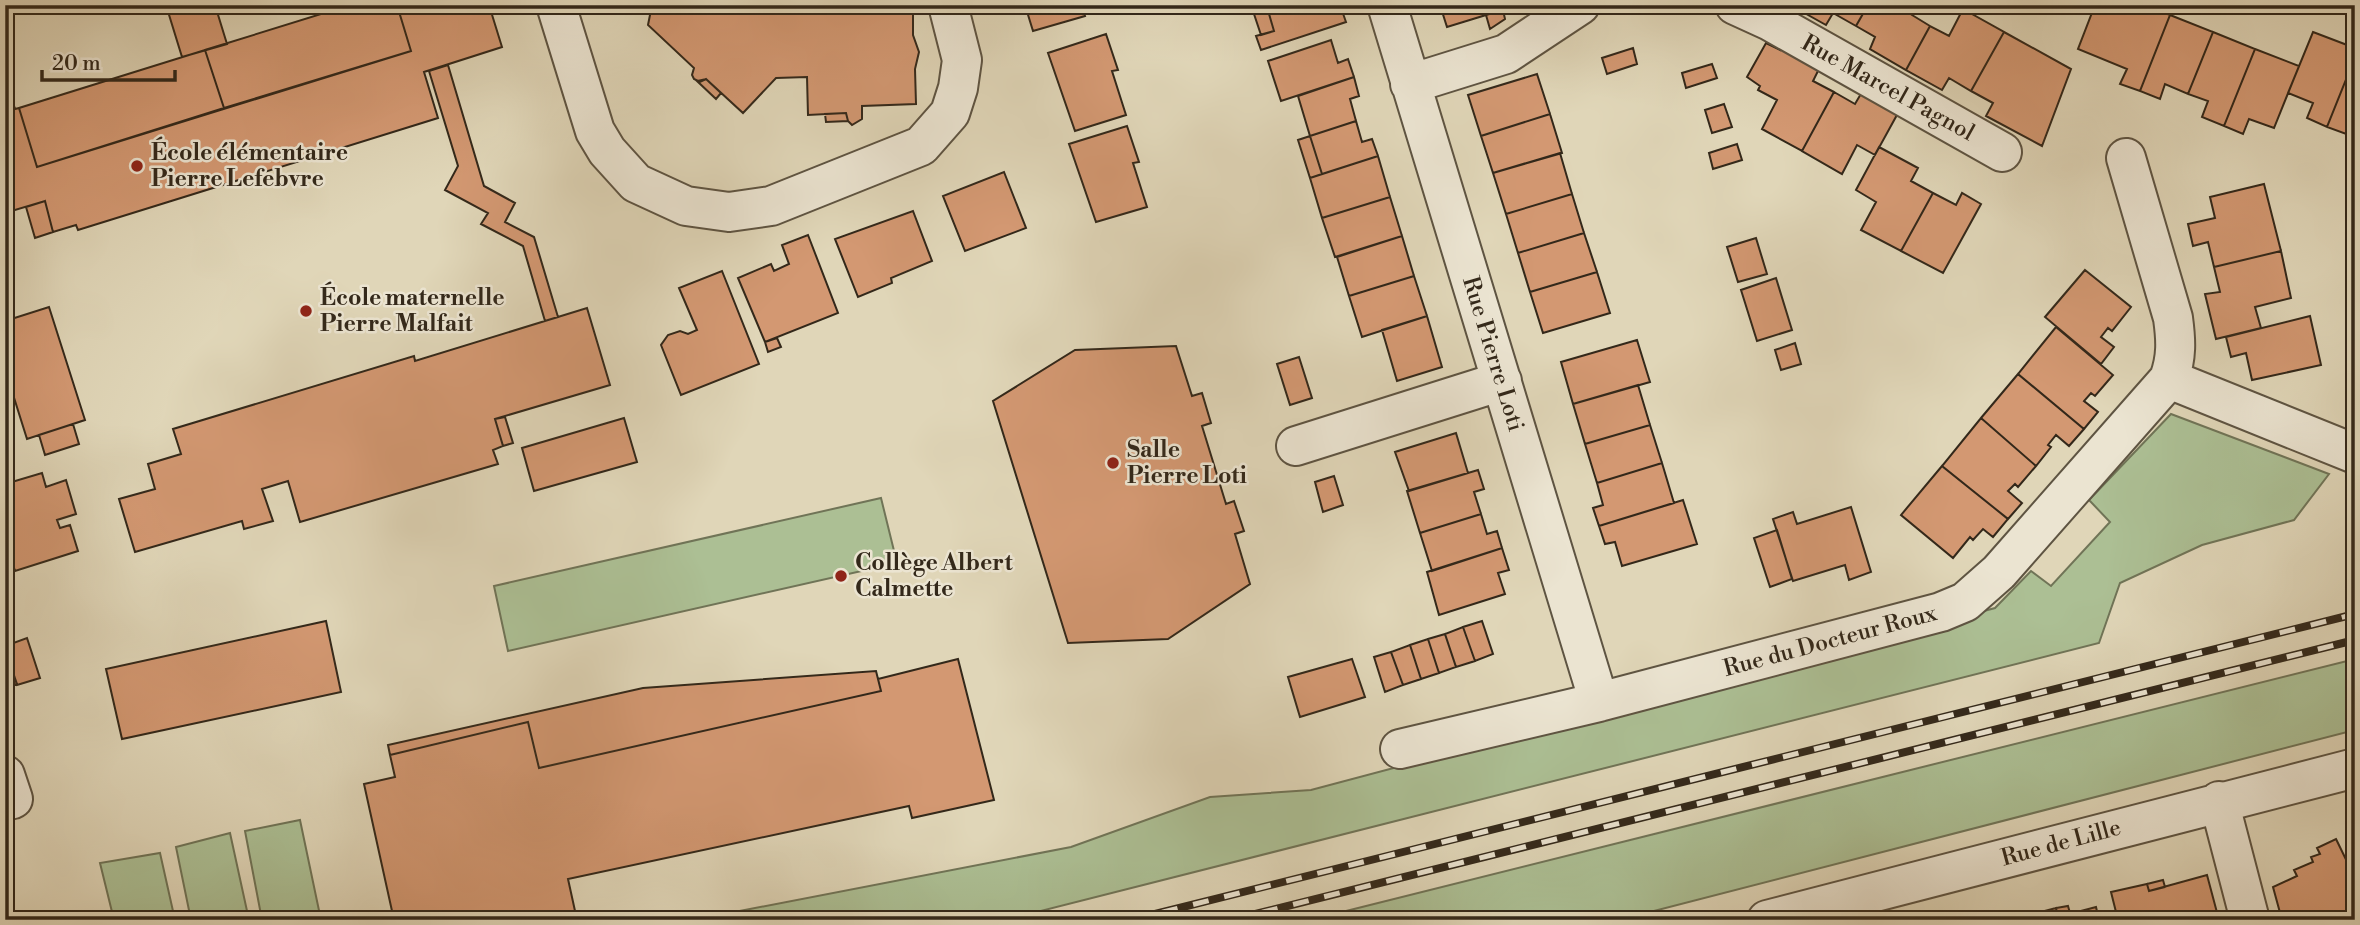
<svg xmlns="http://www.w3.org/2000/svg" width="2360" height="925" font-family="'Libre Bodoni',serif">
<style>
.green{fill:#acbf94;stroke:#707457;stroke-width:2}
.building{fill:#d39872;stroke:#33281a;stroke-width:2}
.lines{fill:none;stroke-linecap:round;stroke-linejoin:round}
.minor-casing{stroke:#5e5442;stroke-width:42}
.minor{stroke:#ebe4d1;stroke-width:38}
.rail-casing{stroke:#33281a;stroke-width:8}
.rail{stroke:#ebe4d1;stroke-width:5;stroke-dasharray:16;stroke-linecap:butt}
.poi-dot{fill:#8f2418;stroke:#ebe4d1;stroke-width:2.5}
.labels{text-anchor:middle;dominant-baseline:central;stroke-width:5;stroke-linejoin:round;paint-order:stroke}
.street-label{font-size:23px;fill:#33281a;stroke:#ebe4d1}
.poi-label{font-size:23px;font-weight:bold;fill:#33281a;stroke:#ebe4d1;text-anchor:start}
</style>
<rect width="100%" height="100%" fill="#e0d6b8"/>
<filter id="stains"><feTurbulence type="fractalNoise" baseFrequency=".00286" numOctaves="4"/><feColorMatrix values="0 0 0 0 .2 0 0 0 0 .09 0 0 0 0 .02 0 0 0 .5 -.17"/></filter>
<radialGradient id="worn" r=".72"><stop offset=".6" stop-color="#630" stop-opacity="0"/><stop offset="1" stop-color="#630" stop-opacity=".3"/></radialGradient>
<path class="green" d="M 2171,414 L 2329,474 L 2294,520 L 2202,545 L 2120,583 L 2099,643 L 1005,920 L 693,920 L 1071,847 L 1210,797 L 1311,790 L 1995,608 L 2031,571 L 2051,586 L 2110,522 L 2089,500 Z
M 881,498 L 897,563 L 508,651 L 494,586 Z
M 2355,659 L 2355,730 L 1619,920 L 1310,920 Z
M 300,820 L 321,920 L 262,920 L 245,831 Z
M 230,833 L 249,920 L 191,920 L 176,847 Z
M 160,853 L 175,920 L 114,920 L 100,863 Z"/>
<path class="building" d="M 166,5 L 215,5 L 227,44 L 182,57 Z
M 350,5 L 397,5 L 411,51 L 224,108 L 205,50 Z
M 397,5 L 489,5 L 502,47 L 424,72 L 438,118 L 78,230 L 76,225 L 53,232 L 45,201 L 5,213 L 5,77 L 15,109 L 19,108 L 37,167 L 411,51 Z
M 652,5 L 913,5 L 913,35 L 919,52 L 915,69 L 916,104 L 862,106 L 862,119 L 852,125 L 848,121 L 846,113 L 808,115 L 807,77 L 776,78 L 743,113 L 706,79 L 700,82 L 694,79 L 692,75 L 694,68 L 648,25 Z
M 1025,5 L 1081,5 L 1085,16 L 1033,31 Z
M 1251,5 L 1340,5 L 1346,22 L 1261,50 L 1256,36 L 1274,31 L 1267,7 L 1253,11 Z
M 1440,5 L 1483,5 L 1486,15 L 1447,27 Z
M 1483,5 L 1501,5 L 1503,10 L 1486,15 Z
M 1868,5 L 1917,5 L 1912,15 L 1930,26 L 1906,70 L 1870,49 L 1875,37 L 1856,26 Z
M 1868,5 L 1856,26 L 1833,13 L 1826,25 L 1792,6 Z
M 2095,5 L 2147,5 L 2170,15 L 2140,91 L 2120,84 L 2127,69 L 2078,49 Z
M 1267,7 L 1274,31 L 1261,35 L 1253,11 Z
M 1963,9 L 2004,32 L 1971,91 L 1949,78 L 1942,90 L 1906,70 L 1930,26 L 1949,36 Z
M 1503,10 L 1505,19 L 1490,29 L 1486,15 Z
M 2170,15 L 2213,32 L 2188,94 L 2165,84 L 2160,99 L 2140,91 Z
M 2004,32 L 2071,69 L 2042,146 L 1986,116 L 1993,103 L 1971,91 Z
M 2213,32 L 2255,49 L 2224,126 L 2202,117 L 2208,101 L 2188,94 Z
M 2313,32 L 2355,48 L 2355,57 L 2327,127 L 2307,118 L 2313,103 L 2288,93 Z
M 1106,34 L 1118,70 L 1112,71 L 1126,115 L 1075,131 L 1048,53 Z
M 1331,40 L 1338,63 L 1348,59 L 1354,77 L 1281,101 L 1268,61 Z
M 1766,43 L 1780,50 L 1781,47 L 1819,69 L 1813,81 L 1834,92 L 1802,151 L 1762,129 L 1777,100 L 1758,90 L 1760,86 L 1747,77 Z
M 1633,48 L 1637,64 L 1607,74 L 1602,58 Z
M 2255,49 L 2299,66 L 2274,128 L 2249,119 L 2243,134 L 2224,126 Z
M 205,50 L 224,108 L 37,167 L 19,108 Z
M 2355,57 L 2355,120 L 2349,135 L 2327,127 Z
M 1712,64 L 1717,78 L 1686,88 L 1682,73 Z
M 448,65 L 484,186 L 515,203 L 505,222 L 534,237 L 558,317 L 545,321 L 523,246 L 481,224 L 488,213 L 445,190 L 458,166 L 429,71 Z
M 1537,74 L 1550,114 L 1481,136 L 1468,95 Z
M 1354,77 L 1359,96 L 1350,99 L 1356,121 L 1310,136 L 1298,96 Z
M 706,79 L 721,93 L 716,99 L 697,81 Z
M 1834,92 L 1855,104 L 1862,92 L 1898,113 L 1875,155 L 1857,145 L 1842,174 L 1802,151 Z
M 1724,104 L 1732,127 L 1712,133 L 1705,110 Z
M 846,113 L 848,121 L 826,122 L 825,114 Z
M 1550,114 L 1562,153 L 1493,173 L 1481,136 Z
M 1356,121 L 1362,142 L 1372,139 L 1378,156 L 1322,174 L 1310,136 Z
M 1127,126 L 1139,162 L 1133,163 L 1147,207 L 1096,222 L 1069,144 Z
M 1310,136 L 1322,174 L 1310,178 L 1298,140 Z
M 1737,144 L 1742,160 L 1713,169 L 1709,153 Z
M 1879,147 L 1918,168 L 1911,181 L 1933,193 L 1901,251 L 1861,230 L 1876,202 L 1856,190 Z
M 1560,153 L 1572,194 L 1506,214 L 1493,173 Z
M 1378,156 L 1390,197 L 1322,218 L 1310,178 Z
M 1004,172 L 1026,228 L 965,251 L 943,196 Z
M 2264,184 L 2281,251 L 2214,267 L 2208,242 L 2193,246 L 2188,224 L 2215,218 L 2210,197 Z
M 1933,193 L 1956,205 L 1962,193 L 1981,204 L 1943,273 L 1901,251 Z
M 1572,194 L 1584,233 L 1518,253 L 1506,214 Z
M 1390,197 L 1402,236 L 1335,257 L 1322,218 Z
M 45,201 L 53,232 L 35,238 L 26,207 Z
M 913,211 L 932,261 L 891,278 L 892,283 L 858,297 L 835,239 Z
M 1584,233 L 1597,272 L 1530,292 L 1518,253 Z
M 808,235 L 838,313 L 765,342 L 738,278 L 771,264 L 774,271 L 789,264 L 782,245 Z
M 1402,236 L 1414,276 L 1349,296 L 1337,257 Z
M 1756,238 L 1767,274 L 1738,282 L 1727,247 Z
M 2281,251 L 2291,298 L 2255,307 L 2261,328 L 2216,339 L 2205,294 L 2220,292 L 2214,267 Z
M 2085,270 L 2131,307 L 2112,331 L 2108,328 L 2101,337 L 2114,347 L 2101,364 L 2045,317 Z
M 722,271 L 759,364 L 681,395 L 661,345 L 668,335 L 680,331 L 688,334 L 697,330 L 679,288 Z
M 1597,272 L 1610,313 L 1543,333 L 1530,292 Z
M 1414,276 L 1427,316 L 1362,337 L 1349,296 Z
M 1776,278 L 1792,330 L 1757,341 L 1741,290 Z
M 49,307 L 85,420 L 27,439 L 5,369 L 5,321 Z
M 587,308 L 610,385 L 495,419 L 503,446 L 493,450 L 498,464 L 300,522 L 288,481 L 262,489 L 273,521 L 244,529 L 242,521 L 135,552 L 119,499 L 155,489 L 148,464 L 181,454 L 173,429 L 414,356 L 415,361 Z
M 1427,316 L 1442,367 L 1397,381 L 1382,330 Z
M 2310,316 L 2321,365 L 2252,380 L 2246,353 L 2231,357 L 2226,337 Z
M 2056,327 L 2113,375 L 2095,396 L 2091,393 L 2084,401 L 2098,412 L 2084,429 L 2018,374 Z
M 777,338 L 781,347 L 768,352 L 765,342 Z
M 1637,340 L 1650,382 L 1573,404 L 1561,362 Z
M 1795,343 L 1801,364 L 1781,370 L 1775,350 Z
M 1176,346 L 1192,396 L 1202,393 L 1211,423 L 1202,426 L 1226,504 L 1234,501 L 1244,531 L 1235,534 L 1250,584 L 1168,639 L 1068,643 L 993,401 L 1075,350 Z
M 1299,357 L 1312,398 L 1290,405 L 1277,364 Z
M 2018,374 L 2084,429 L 2069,446 L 2056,435 L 2048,445 L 2051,447 L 2036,466 L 1981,418 Z
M 1638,385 L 1650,425 L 1585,444 L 1573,404 Z
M 505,417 L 513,443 L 503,446 L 495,419 Z
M 624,418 L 637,462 L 534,491 L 522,448 Z
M 1981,418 L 2036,466 L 2018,487 L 2015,484 L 2008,491 L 2022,503 L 2008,519 L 1942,466 Z
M 73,424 L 79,444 L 45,455 L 39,435 Z
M 1650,425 L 1662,463 L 1597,483 L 1585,444 Z
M 1456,433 L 1468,473 L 1409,491 L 1395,452 Z
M 1662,463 L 1674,503 L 1599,526 L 1593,508 L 1603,505 L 1597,483 Z
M 1942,466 L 2008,519 L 1993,537 L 1983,529 L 1973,540 L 1970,537 L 1953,558 L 1901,515 Z
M 1478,470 L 1484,489 L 1474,492 L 1481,514 L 1420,533 L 1407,491 Z
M 42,473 L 46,487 L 66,480 L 76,514 L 57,520 L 60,528 L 70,525 L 78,551 L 15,571 L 5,539 L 5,484 Z
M 1334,476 L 1343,505 L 1323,512 L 1315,482 Z
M 1683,500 L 1697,544 L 1622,566 L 1615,542 L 1605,544 L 1599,526 Z
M 1851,507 L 1871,572 L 1849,580 L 1845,565 L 1793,581 L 1773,519 L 1793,512 L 1797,524 Z
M 1481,514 L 1487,534 L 1497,531 L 1502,548 L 1432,571 L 1420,533 Z
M 1777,530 L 1792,579 L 1770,587 L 1754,538 Z
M 1502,548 L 1509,570 L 1498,573 L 1505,594 L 1439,615 L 1427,572 Z
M 326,621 L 341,692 L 122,739 L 106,669 Z
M 1482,621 L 1493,654 L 1475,661 L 1463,627 Z
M 1463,627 L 1475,661 L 1456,667 L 1445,634 Z
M 1445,634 L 1456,667 L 1439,673 L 1428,639 Z
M 27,638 L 40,678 L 17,685 L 5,646 Z
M 1428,639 L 1439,673 L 1421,679 L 1410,645 Z
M 1410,645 L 1421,679 L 1403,685 L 1391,652 Z
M 5,650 L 17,684 L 5,687 Z
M 1391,652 L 1403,685 L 1385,692 L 1374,657 Z
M 958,659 L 994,800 L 912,818 L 909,806 L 568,879 L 577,920 L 394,920 L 364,784 L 395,777 L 390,755 L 528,722 L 539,768 L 881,691 L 878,679 Z
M 1352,659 L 1365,697 L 1300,717 L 1288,677 Z
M 876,671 L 881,691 L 539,768 L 528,722 L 390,755 L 388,745 L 643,688 Z
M 2336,839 L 2355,878 L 2355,907 L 2329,920 L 2282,920 L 2273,887 L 2297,876 L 2294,870 L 2313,862 L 2311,857 L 2320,854 L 2317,848 Z
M 2207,875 L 2219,920 L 2118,920 L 2111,892 L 2147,884 L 2149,891 Z
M 2163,880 L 2165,887 L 2149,891 L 2147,884 Z
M 2068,906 L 2070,913 L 2058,917 L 2056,908 Z
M 2096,907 L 2099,920 L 2031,920 L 2029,915 L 2056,908 L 2058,917 Z"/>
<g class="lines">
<g class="minor-casing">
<path id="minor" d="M 556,5 L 595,131 L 607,151 L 636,183 L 686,206 L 729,212 L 771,206 L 921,146 L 950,113 L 958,88 L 962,60 L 948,5
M 1387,5 L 1599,702
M 1735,5 L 1770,21 L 2002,152
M 1410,84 L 1506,54 L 1580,5
M 2126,158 L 2173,318 C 2176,340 2177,357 2169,379 L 2355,454
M 1296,446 L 1502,381
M 1400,749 L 1599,702 L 1941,612 L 1965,602 L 1999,572 L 2169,379
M 5,775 L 13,799 L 5,801
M 2219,801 L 2250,920
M 1767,920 L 2355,768"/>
</g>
<use href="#minor" class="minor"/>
<g class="rail-casing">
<path id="rail" d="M 1131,920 L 2355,614
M 1231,920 L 2355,640"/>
</g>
<use href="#rail" class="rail"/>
</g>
<g class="poi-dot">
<circle cx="137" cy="166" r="7"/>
<circle cx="306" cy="311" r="7"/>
<circle cx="1113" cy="463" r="7"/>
<circle cx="841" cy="576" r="7"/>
</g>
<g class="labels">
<g class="street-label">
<text transform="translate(1888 88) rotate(29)">Rue Marcel Pagnol</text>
<text transform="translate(1493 354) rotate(73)">Rue Pierre Loti</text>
<text transform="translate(1830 641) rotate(-15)">Rue du Docteur Roux</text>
<text transform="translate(2061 843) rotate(-15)">Rue de Lille</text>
</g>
<g class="poi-label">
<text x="151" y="153">École élémentaire<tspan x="151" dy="26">Pierre Lefebvre</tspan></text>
<text x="320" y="298">École maternelle<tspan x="320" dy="26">Pierre Malfait</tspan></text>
<text x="1127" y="450">Salle<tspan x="1127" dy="26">Pierre Loti</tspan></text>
<text x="855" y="563">Collège Albert<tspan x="855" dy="26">Calmette</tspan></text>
</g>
</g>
<rect width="2360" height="925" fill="none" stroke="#e0d6b8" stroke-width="28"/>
<rect x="7" y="7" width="2346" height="911" fill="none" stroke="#33281a" stroke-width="3.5"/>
<rect x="14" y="14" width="2332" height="897" fill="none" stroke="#33281a" stroke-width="2"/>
<path d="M42 70v10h133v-10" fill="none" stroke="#33281a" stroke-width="3.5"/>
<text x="52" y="70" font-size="21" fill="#33281a" stroke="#ebe4d1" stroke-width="5" paint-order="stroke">20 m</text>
<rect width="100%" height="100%" filter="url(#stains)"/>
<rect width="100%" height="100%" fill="url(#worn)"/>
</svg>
